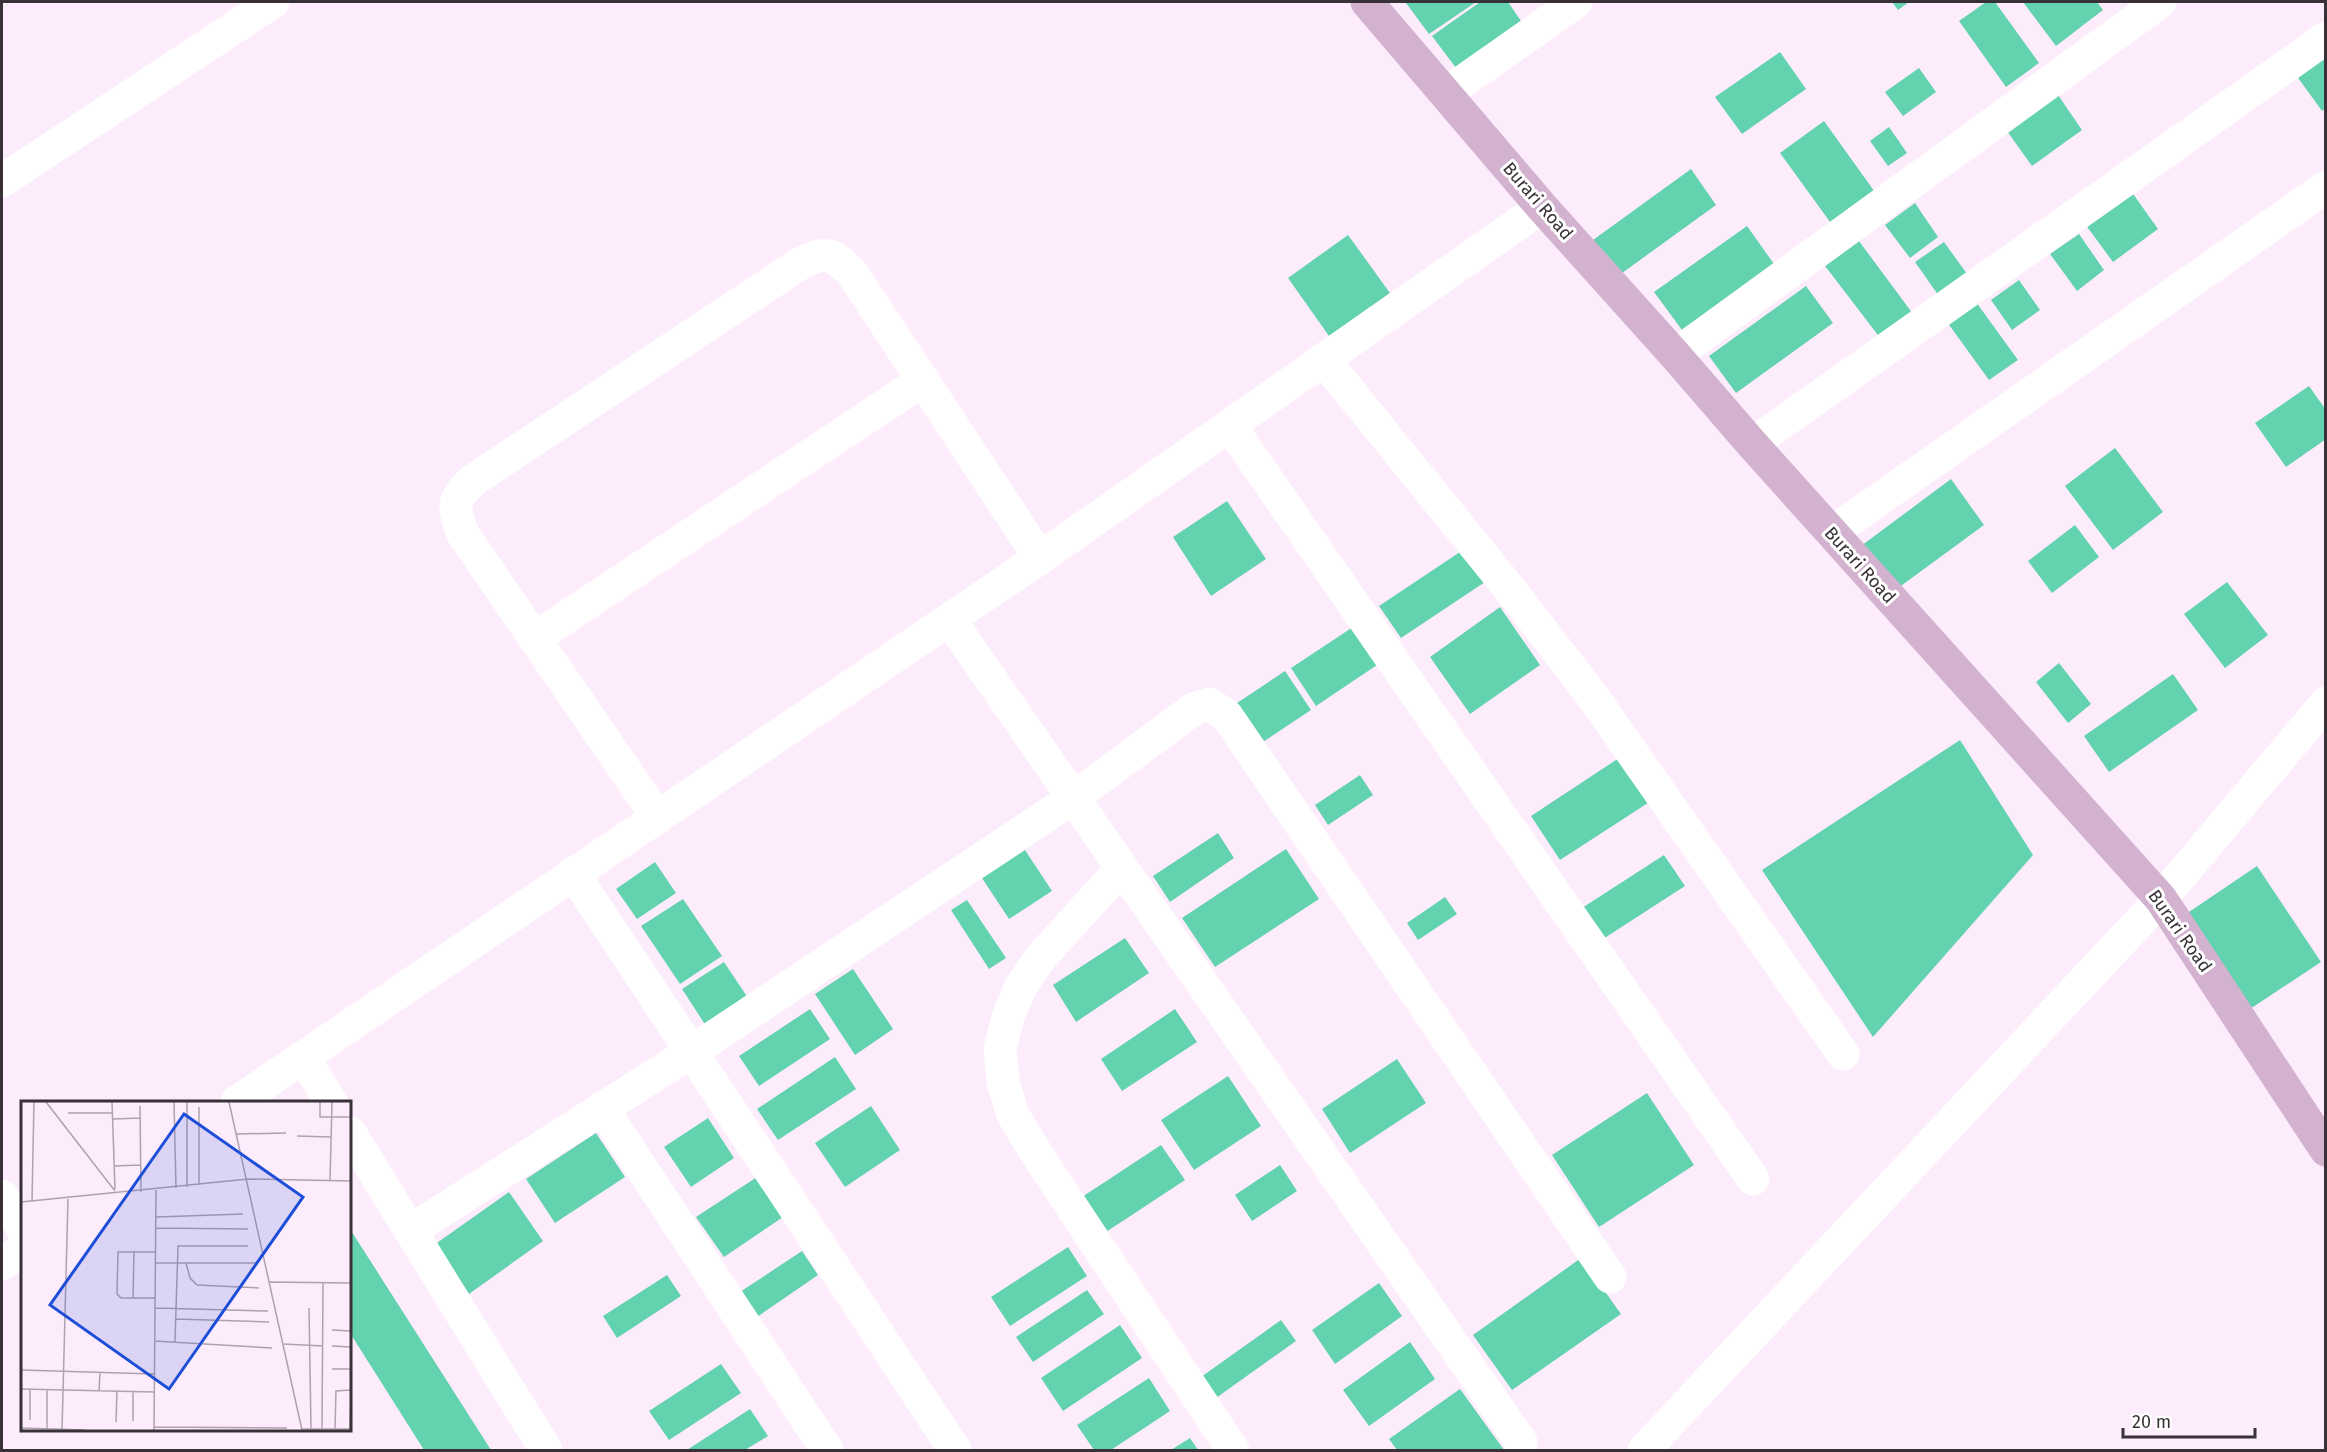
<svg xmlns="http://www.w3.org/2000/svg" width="2327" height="1452" font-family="'Fira Sans',sans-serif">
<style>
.building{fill:#62d2af}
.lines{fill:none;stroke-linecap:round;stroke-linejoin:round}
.minor{stroke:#fff;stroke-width:33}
.major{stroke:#d2b2cf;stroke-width:33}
.labels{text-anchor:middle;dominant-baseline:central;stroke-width:6;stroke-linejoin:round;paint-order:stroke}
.street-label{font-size:18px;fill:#383238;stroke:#fff}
.inset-road{fill:none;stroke:#aea2ad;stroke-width:1.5}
.view{fill:#1d4ed8;fill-opacity:0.15;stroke:#1d4ed8;stroke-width:3}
.inset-edge{fill:none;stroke:#383238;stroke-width:3}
</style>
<rect width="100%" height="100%" fill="#fdecfb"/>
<path class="building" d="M 1408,2 L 1476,2 L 1429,34 L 1406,3 Z
M 1480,2 L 1508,2 L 1521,21 L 1456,68 L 1432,36 Z
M 1892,2 L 1909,2 L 1898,10 Z
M 1986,2 L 1995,2 L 2039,63 L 2006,87 L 1959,21 Z
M 2023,2 L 2097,2 L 2103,10 L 2056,46 Z
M 1780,52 L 1806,89 L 1742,134 L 1715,97 Z
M 2326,53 L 2326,108 L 2322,111 L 2296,75 Z
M 1919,68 L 1936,92 L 1903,116 L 1885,92 Z
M 2058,95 L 2082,130 L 2032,166 L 2007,131 Z
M 1824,121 L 1877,195 L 1833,226 L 1780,153 Z
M 1889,127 L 1907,153 L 1888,166 L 1870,141 Z
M 1691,169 L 1716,205 L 1618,276 L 1593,240 Z
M 2131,191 L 2158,229 L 2113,262 L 2085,224 Z
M 1915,203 L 1938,237 L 1910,258 L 1885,225 Z
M 1747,226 L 1774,264 L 1682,330 L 1654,292 Z
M 2079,234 L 2104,270 L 2077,291 L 2050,254 Z
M 1348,235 L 1390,293 L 1329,336 L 1288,278 Z
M 1856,237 L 1916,318 L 1884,343 L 1822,262 Z
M 1944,242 L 1970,278 L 1941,299 L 1915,262 Z
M 2019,280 L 2040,310 L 2012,330 L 1991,300 Z
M 1806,286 L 1833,323 L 1736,393 L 1709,356 Z
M 1976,302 L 2018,360 L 1989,380 L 1947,322 Z
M 2309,386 L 2326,410 L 2326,439 L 2286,467 L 2255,423 Z
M 2115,448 L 2163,512 L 2113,550 L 2065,486 Z
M 1951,479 L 1984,525 L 1894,591 L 1861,546 Z
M 1227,501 L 1266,559 L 1211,596 L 1173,537 Z
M 2075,525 L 2099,557 L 2052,593 L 2028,561 Z
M 1463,550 L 1485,582 L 1401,638 L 1379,606 Z
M 2227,582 L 2268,635 L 2225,668 L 2184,614 Z
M 1500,607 L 1540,665 L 1470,714 L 1430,657 Z
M 1353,627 L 1377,665 L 1316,706 L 1291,668 Z
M 2059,663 L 2091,704 L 2068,723 L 2036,682 Z
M 1285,671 L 1311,710 L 1260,744 L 1234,705 Z
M 2173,674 L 2198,710 L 2109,772 L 2084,736 Z
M 1960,740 L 2033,855 L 1873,1037 L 1762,870 Z
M 1622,756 L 1651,801 L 1560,860 L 1531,816 Z
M 1360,775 L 1373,795 L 1328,825 L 1315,805 Z
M 1218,833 L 1234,858 L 1170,902 L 1153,876 Z
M 1286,849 L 1319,899 L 1215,967 L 1182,918 Z
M 1025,850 L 1052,891 L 1009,919 L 982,878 Z
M 1664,855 L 1685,886 L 1603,939 L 1582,908 Z
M 655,862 L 676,893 L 637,919 L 616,889 Z
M 2257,866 L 2321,962 L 2250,1009 L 2186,914 Z
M 1445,897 L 1457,914 L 1418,940 L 1407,923 Z
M 683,899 L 722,956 L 680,984 L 641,926 Z
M 967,900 L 1006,958 L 989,969 L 951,910 Z
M 1125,938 L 1149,973 L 1076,1022 L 1053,985 Z
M 724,962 L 748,998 L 706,1026 L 682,989 Z
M 853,969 L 893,1029 L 855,1055 L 815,994 Z
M 810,1009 L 830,1039 L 759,1086 L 739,1056 Z
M 1175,1009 L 1197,1042 L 1122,1091 L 1101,1059 Z
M 835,1057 L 856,1089 L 778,1140 L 757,1109 Z
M 1397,1059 L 1426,1103 L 1350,1153 L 1322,1109 Z
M 1228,1076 L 1261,1126 L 1194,1170 L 1161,1120 Z
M 1647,1093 L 1694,1165 L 1599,1227 L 1552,1155 Z
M 871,1106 L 900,1150 L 845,1187 L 815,1143 Z
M 708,1118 L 734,1158 L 691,1187 L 664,1147 Z
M 596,1133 L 625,1177 L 555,1223 L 526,1179 Z
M 1161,1145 L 1185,1180 L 1103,1234 L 1079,1199 Z
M 1280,1165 L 1297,1191 L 1252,1221 L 1235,1195 Z
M 757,1177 L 783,1217 L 724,1257 L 696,1217 Z
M 509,1192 L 543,1241 L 469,1294 L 434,1245 Z
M 350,1229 L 491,1450 L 424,1450 L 350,1333 Z
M 1068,1247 L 1087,1276 L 1010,1326 L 991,1297 Z
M 802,1251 L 818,1275 L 757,1317 L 740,1292 Z
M 1581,1258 L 1621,1314 L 1512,1390 L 1473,1335 Z
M 667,1275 L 681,1296 L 617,1338 L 603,1316 Z
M 1379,1283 L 1402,1316 L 1335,1364 L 1312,1330 Z
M 1087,1290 L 1104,1314 L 1033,1362 L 1016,1337 Z
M 1281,1320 L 1296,1341 L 1216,1398 L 1201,1377 Z
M 1120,1325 L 1142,1358 L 1063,1411 L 1041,1378 Z
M 1410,1342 L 1435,1379 L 1369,1426 L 1343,1390 Z
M 721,1364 L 741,1393 L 669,1440 L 649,1411 Z
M 1149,1378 L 1170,1411 L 1111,1450 L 1094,1450 L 1077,1425 Z
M 1460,1389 L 1504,1450 L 1397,1450 L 1389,1439 Z
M 750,1409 L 768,1436 L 745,1450 L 687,1450 Z
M 1190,1438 L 1198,1450 L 1171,1450 Z"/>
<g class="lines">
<path class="minor" d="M 1445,94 L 1576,2
M 2,181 L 273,2
M 1675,355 L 2160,2
M 1324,360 L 1505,583 L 1591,694 L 1843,1054
M 1230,426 L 1753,1179
M 1752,444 L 2326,38
M 1831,533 L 2326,187
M 949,619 L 1521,1442
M 535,638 L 923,380
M 658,818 L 463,534 C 453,505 451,500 475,479 L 801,263 C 827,251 832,253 852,273 L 1040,558
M 1122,868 L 1041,957 L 1021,986 L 1008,1017 L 1000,1049 L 1003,1082 L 1012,1113 L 1036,1153 L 1233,1450
M 573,873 L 955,1450
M 303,1057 L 331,1102
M 237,1102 L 1040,558 L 1542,207
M 602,1108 L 827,1450
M 350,1133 L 546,1450
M 2,1196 L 22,1228
M 410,1231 L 691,1052 L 1073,798 L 1195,708 L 1209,704 L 1227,716 L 1610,1277
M 2,1264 L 22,1250
M 1644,1450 L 2161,899 L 2326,703"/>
<path class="major" d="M 1367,2 L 1542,207 L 1675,355 L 1752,444 L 2161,899 L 2326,1150"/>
</g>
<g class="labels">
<g class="street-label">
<text transform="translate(1538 201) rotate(49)">Burari Road</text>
<text transform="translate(1860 565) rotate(48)">Burari Road</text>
<text transform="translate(2180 931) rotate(55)">Burari Road</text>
</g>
</g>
<g transform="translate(21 1101)">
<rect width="330" height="330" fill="#fdecfb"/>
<path class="inset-road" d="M 25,1 L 94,90M 91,1 L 94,88M 153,1 L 155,87M 166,1 L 166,86M 208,1 L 281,329M 299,1 L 299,16 L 330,16M 119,5 L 120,91M 47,12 L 91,12M 92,18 L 119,17M 215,33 L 265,32M 276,35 L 310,36M 93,65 L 120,64M 309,80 L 311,1M 178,84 L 178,6M 11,100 L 13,1M 0,101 L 227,78 L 330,80M 135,116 L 222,113M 135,127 L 227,128M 135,162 L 235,162M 165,162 L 169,177 L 176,184 L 238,187M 249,181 L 330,182M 112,197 L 113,150M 134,197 L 100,197 L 96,193 L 97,151 L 135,151M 134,207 L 247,210M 288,207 L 290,328M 155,218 L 248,221M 311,229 L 330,230M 133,240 L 251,247M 154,241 L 157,145 L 227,145M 263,243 L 302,245M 311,245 L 330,246M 311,268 L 330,268M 0,269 L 133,273M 0,288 L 133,291M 26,289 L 26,328M 78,290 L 79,271M 9,319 L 9,288M 112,320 L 112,291M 95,321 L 96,290M 133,326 L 266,327M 0,327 L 64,329M 281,328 L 330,328M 301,328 L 302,182M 314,328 L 315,290 L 330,289M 329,328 L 330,300M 41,329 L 47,98M 133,329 L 135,89"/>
<path class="view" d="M 163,13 L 282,96 L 148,288 L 29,204 Z"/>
<rect width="330" height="330" class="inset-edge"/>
</g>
<rect width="2327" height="1452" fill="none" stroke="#383238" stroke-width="6"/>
<path d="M2123 1428v9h132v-9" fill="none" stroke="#383238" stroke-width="3"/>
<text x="2132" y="1428" font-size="18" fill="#383238" stroke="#ffffff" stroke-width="4.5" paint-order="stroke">20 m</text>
</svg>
